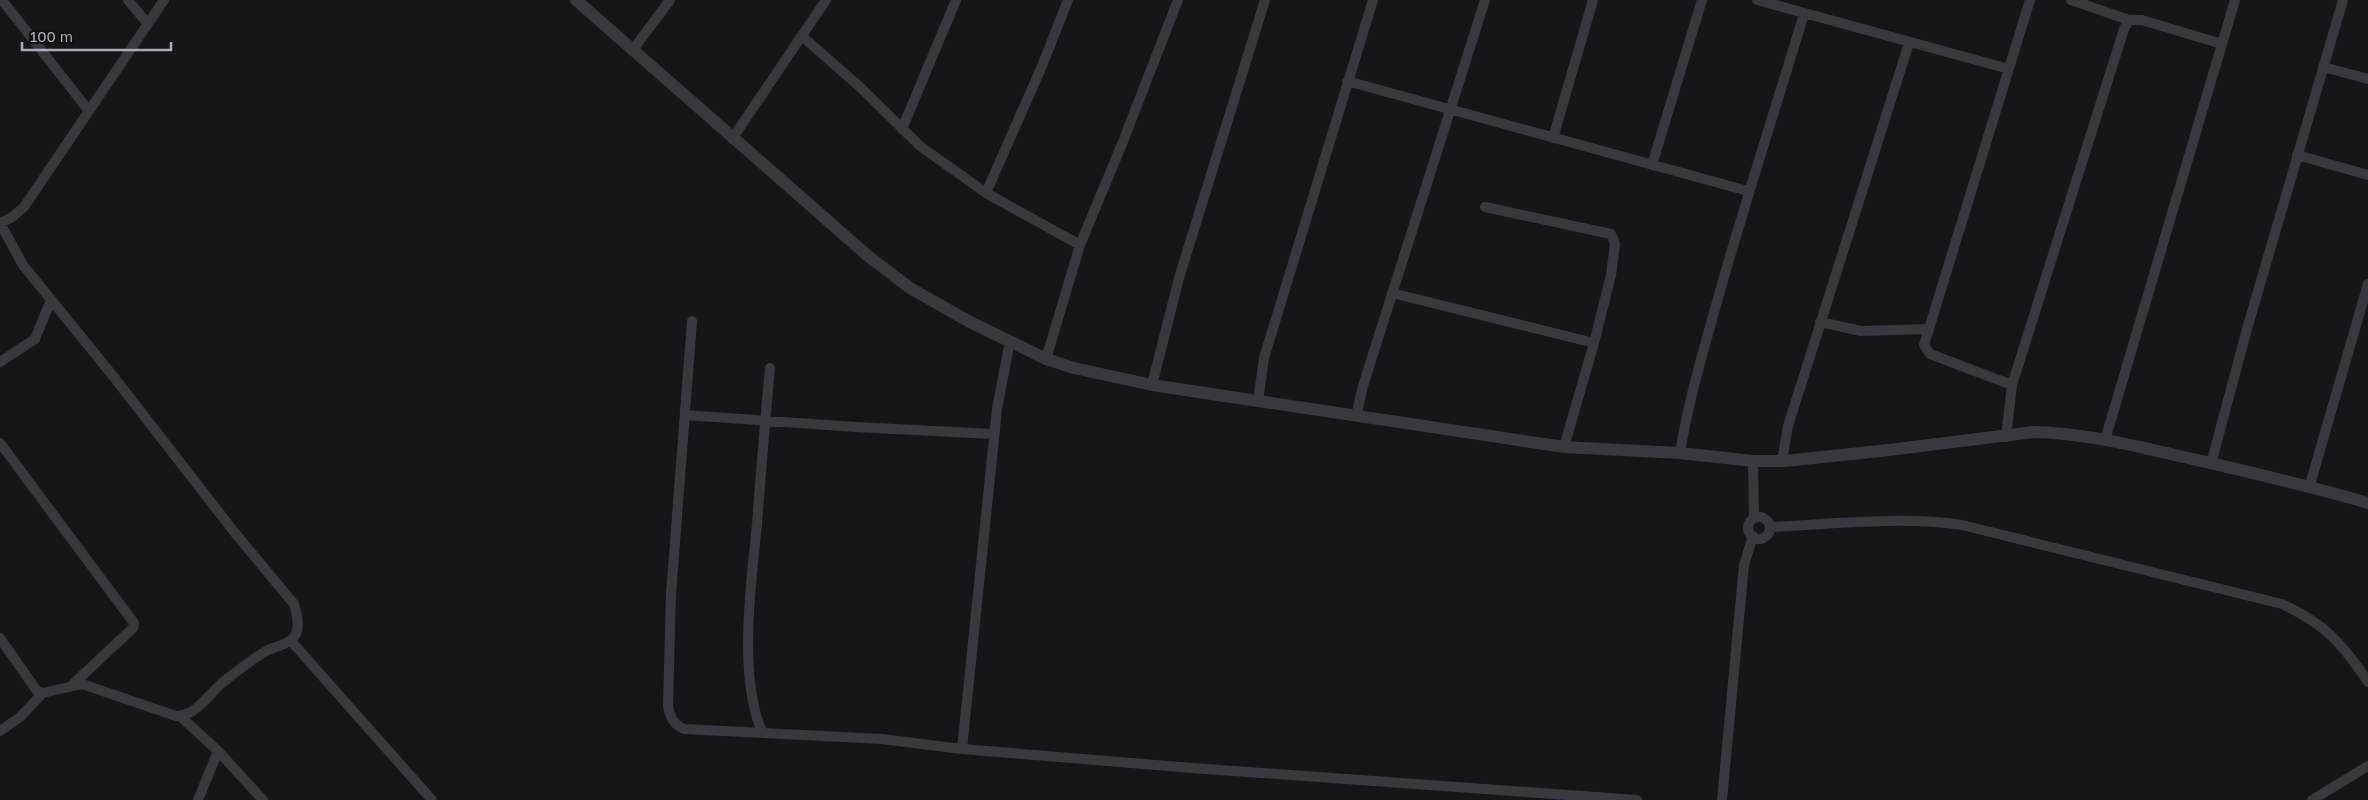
<svg xmlns="http://www.w3.org/2000/svg" width="2368" height="800" font-family="'Golos Text',sans-serif">
<style>
.lines{fill:none;stroke-linecap:round;stroke-linejoin:round}
.minor{stroke:#37383d;stroke-width:10}
.tertiary{stroke:#37383d;stroke-width:12}
</style>
<rect width="100%" height="100%" fill="#161618"/>
<g class="lines">
<path class="minor" d="M 2,0 L 89,111
M 128,0 L 148,24
M 1757,0 L 2009,69
M 2071,0 L 2129,20
M 803,37 L 861,88 L 920,146 L 986,193 L 1080,245
M 632,51 L 670,0
M 2323,67 L 2368,79
M 1347,81 L 1748,191
M 902,129 L 956,0
M 1553,138 L 1593,0
M 732,139 L 826,0
M 2297,155 L 2368,175
M 1652,165 L 1702,0
M 986,193 L 1042,66 L 1068,0
M 1485,207 L 1611,234 L 1615,244 L 1611,275 L 1594,343 L 1564,447
M 0,223 L 23,265 L 113,376 L 235,533 L 294,604 C 297,614 302,632 291,640 C 286,645 273,647 266,651 C 251,660 236,672 222,683 C 208,695 196,716 176,716 L 82,684 L 43,693 L 37,691 L 0,638
M 0,223 L 11,218 L 24,207 L 164,0
M 1392,293 L 1594,343
M 692,321 L 671,594 L 668,706 C 670,717 673,724 684,729 L 882,739 L 962,749 L 1192,768 L 1637,800
M 1820,322 L 1861,331 L 1928,329
M 1046,359 L 1080,245 L 1122,144 L 1178,0
M 0,362 L 35,339 L 51,300
M 1152,385 L 1179,278 L 1265,0
M 2012,385 L 1930,354 L 1924,345 L 2030,0
M 1258,401 L 1264,358 L 1373,0
M 685,415 L 856,427 L 994,434
M 1356,416 L 1363,386 L 1485,0
M 2006,437 L 2012,385 L 2124,29 L 2129,20 L 2142,20 L 2222,44
M 2105,440 L 2235,0
M 0,443 L 134,623 L 133,628 L 71,686
M 1680,453 C 1688,402 1703,352 1717,302 C 1744,205 1775,110 1804,14
M 1753,461 L 1754,518
M 1782,461 L 1788,426 L 1909,43
M 2211,464 L 2247,329 L 2343,0
M 2309,488 L 2368,284
M1748 528a11 11 0 1 1 22 0a11 11 0 1 1-22 0Z
M 1770,527 C 1834,524 1898,516 1962,525 L 2282,604 C 2325,624 2342,643 2368,682
M 291,641 L 432,800
M 180,716 L 218,751 L 263,800
M 0,731 L 20,717 L 43,693
M 762,732 C 738,676 751,584 757,524 C 761,472 765,420 770,368
M 962,749 L 997,409 L 1010,341
M 198,800 L 218,751
M 1722,800 L 1744,565 L 1753,536
M 2312,800 L 2368,766"/>
<path class="tertiary" d="M 576,0 L 868,256 L 910,288 L 970,322 L 1046,359 L 1074,368 L 1152,385 L 1564,447 L 1680,453 L 1753,461 L 1785,461 L 1889,450 L 2034,432 C 2085,433 2134,446 2184,457 C 2245,471 2307,485 2368,503"/>
</g>
<path d="M22 42v8h149v-8" fill="none" stroke="#a8adb8" stroke-width="2.5"/>
<text x="30" y="42" font-size="15" fill="#a8adb8" stroke="#111113" stroke-width="4" paint-order="stroke">100 m</text>
</svg>
